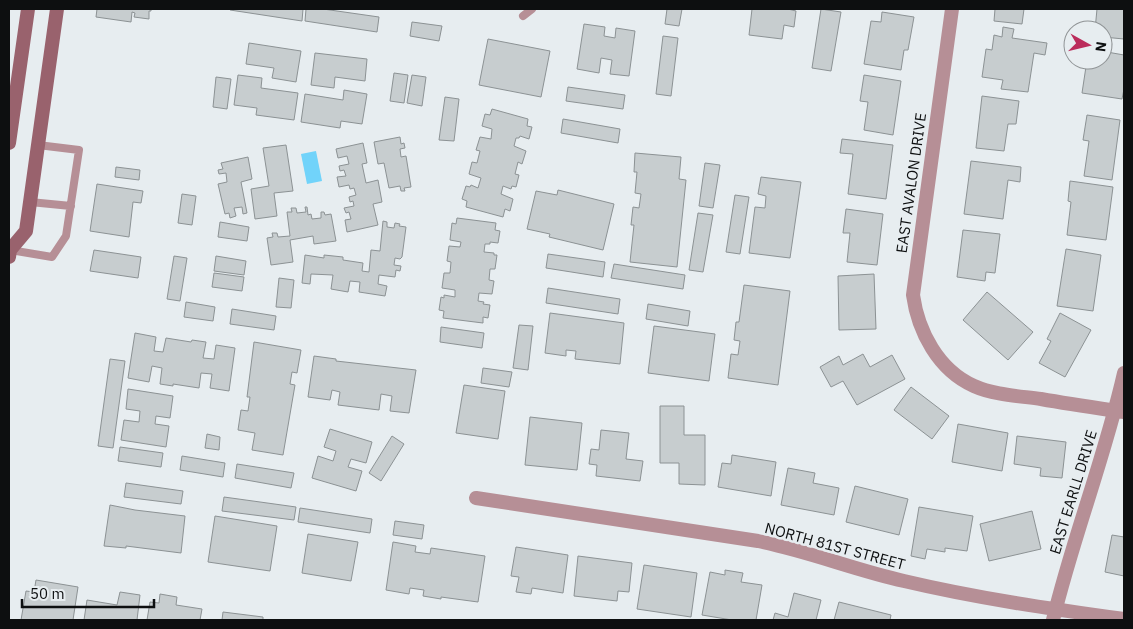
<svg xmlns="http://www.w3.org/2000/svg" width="1133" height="629" font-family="'IBM Plex Sans',sans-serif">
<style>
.water{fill:#71d3fa}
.building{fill:#c7cdcf;stroke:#8c9294}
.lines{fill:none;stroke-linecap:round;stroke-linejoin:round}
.service{stroke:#b68f96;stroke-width:8}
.minor{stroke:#b68f96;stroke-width:14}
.secondary{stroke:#99626d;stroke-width:14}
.labels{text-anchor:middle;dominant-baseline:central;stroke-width:5;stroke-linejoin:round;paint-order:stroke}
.street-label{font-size:15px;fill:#0d0f10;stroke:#e7edf0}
</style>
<rect width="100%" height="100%" fill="#e7edf0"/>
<path class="water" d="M 316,151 L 322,181 L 307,184 L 301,154 Z"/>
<path class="building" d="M 97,9 L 151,9 L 151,11 L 149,11 L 149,19 L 134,17 L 135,13 L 132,12 L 131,22 L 96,17 Z
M 230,9 L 303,9 L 302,21 L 230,10 Z
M 306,9 L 323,9 L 379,17 L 377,32 L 305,21 Z
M 667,9 L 682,9 L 679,26 L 665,24 Z
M 752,9 L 788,9 L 796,11 L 794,27 L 784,25 L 782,39 L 749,35 Z
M 821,9 L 841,12 L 831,71 L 812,68 Z
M 995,9 L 1024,9 L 1022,24 L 994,21 Z
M 1097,9 L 1124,9 L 1124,39 L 1103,37 L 1103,30 L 1095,30 Z
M 882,12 L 914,17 L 908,50 L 904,50 L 901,70 L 864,64 L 871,21 L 881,22 Z
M 412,22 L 442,26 L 439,41 L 410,36 Z
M 584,24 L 605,27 L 604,36 L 615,38 L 616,28 L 635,31 L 629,76 L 610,74 L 612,60 L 601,58 L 599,73 L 577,69 Z
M 1003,27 L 1014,29 L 1012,38 L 1047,43 L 1045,55 L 1034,53 L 1028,92 L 1001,89 L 1003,80 L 982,77 L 986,49 L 992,50 L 994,35 L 1002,37 Z
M 663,36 L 678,38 L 671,96 L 656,94 Z
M 488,39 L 550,51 L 541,97 L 479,85 Z
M 249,43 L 301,51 L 296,82 L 272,78 L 274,68 L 246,64 Z
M 1103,43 L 1109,43 L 1107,52 L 1124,55 L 1124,89 L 1122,99 L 1082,93 L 1087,60 L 1103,60 Z
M 315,53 L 367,59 L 365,81 L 335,77 L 334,88 L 311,85 Z
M 394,73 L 408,75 L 404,103 L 390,101 Z
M 238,75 L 262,78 L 261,88 L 298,93 L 294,120 L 256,115 L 257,108 L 234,105 Z
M 412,75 L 426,77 L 422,106 L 407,103 Z
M 864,75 L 901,81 L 893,135 L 864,130 L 868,102 L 860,101 Z
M 216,77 L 231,79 L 227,109 L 213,107 Z
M 568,87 L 625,95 L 623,109 L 566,101 Z
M 344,90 L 367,94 L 362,124 L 341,121 L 340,128 L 301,122 L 305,94 L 343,100 Z
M 982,96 L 1019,101 L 1016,124 L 1008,124 L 1004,151 L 976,148 Z
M 445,97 L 459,99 L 454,141 L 439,140 Z
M 492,109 L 528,119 L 527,126 L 532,127 L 529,139 L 520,136 L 519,138 L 516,138 L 514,146 L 526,151 L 522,164 L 518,162 L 515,174 L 519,175 L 516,187 L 512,186 L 511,189 L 503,186 L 501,194 L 513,199 L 510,211 L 505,209 L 503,217 L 466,207 L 467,201 L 462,199 L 466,186 L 470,187 L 471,185 L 478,188 L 481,178 L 469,174 L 472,162 L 477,163 L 480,151 L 476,150 L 480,137 L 491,139 L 492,129 L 482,126 L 485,114 L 490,115 Z
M 1087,115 L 1120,120 L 1112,180 L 1084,176 L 1089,141 L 1083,140 Z
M 563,119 L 620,129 L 618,143 L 561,133 Z
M 400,137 L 401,144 L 404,143 L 405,148 L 400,149 L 401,157 L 406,156 L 411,187 L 404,188 L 405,191 L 401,191 L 400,186 L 389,188 L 384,163 L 378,164 L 374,142 Z
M 842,139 L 893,145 L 886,199 L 848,194 L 853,154 L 840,153 Z
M 363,143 L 367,163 L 362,164 L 366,183 L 378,180 L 382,202 L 373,204 L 378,225 L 347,232 L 345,220 L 351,219 L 349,212 L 346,213 L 344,208 L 354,206 L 353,201 L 350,202 L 349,197 L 356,195 L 354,188 L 350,189 L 349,185 L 339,187 L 337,177 L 346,176 L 344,170 L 340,171 L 339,166 L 349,164 L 347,156 L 338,158 L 336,149 Z
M 286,145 L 293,191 L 274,193 L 277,216 L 255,219 L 251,189 L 269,186 L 263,148 Z
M 635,153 L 681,157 L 679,179 L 686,180 L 677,267 L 630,262 L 634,225 L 631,225 L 633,207 L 639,208 L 641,194 L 635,193 L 637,172 L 634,172 Z
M 248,157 L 252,179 L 241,182 L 247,213 L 243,214 L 242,207 L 234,208 L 236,216 L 230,218 L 229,213 L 225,214 L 218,184 L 227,182 L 226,173 L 219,174 L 218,170 L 223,169 L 221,163 Z
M 971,161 L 1021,167 L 1020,182 L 1008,180 L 1003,219 L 964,214 Z
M 705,163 L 720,165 L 713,208 L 699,206 Z
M 116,167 L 140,170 L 139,180 L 115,177 Z
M 761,177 L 801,182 L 790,258 L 749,253 L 755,207 L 765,208 L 766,196 L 758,194 Z
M 1070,181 L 1113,187 L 1106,240 L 1067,235 L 1071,202 L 1068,201 Z
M 97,184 L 143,191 L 141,203 L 133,202 L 129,237 L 90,231 Z
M 558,190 L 614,204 L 603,250 L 549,237 L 550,234 L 527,229 L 536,191 L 557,195 Z
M 182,194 L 196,196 L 192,225 L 178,223 Z
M 735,195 L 749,197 L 740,254 L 726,252 Z
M 305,207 L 307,207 L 308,215 L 311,214 L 312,219 L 321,218 L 321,212 L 324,212 L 325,215 L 331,214 L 336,241 L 314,244 L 313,236 L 290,240 L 293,262 L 271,265 L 267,238 L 273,237 L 272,233 L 277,233 L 278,237 L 290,236 L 287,212 L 292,212 L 291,208 L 296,208 L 297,213 L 306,212 Z
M 846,209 L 883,214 L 877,265 L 847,262 L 850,233 L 843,233 Z
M 698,213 L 713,215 L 703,272 L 689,270 Z
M 457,218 L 496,223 L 495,230 L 500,231 L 498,243 L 490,242 L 490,244 L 485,244 L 484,252 L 494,253 L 494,255 L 497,255 L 495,269 L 490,269 L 489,280 L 494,281 L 492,294 L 479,293 L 478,301 L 484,302 L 483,304 L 490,305 L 488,318 L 483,317 L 483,323 L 443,318 L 444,311 L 439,310 L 441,297 L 444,298 L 444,295 L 455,297 L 455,290 L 442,288 L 444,273 L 450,273 L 451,262 L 447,261 L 449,246 L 460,247 L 461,242 L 450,240 L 452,223 L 456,224 Z
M 383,221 L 387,222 L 387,227 L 394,228 L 395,223 L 400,224 L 399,226 L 406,227 L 402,257 L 400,259 L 395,258 L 394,265 L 401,266 L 400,271 L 396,270 L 395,277 L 379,275 L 378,284 L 387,286 L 385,296 L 359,292 L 360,282 L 350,281 L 348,292 L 331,289 L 333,275 L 311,274 L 310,284 L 302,283 L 305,255 L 324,258 L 324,255 L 343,257 L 343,260 L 363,263 L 362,271 L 369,272 L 371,250 L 380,251 Z
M 220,222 L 249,227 L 247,241 L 218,237 Z
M 963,230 L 1000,234 L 995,273 L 986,272 L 985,281 L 957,277 Z
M 1066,249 L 1101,255 L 1093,311 L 1057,306 Z
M 94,250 L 141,257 L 138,278 L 90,271 Z
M 548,254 L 605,262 L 603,277 L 546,268 Z
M 174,256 L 187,258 L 180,301 L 167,299 Z
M 216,256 L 246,261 L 244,275 L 214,271 Z
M 614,264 L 685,275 L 683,289 L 611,278 Z
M 214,273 L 244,277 L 242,291 L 212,287 Z
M 874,274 L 876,329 L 839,330 L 838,276 Z
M 279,278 L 294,280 L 291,308 L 276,307 Z
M 744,285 L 790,291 L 778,385 L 728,378 L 731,354 L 738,355 L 740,341 L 734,340 L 736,322 L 739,322 Z
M 548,288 L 620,299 L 618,314 L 546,303 Z
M 987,292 L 1033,332 L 1008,360 L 963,320 Z
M 186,302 L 215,307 L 213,321 L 184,317 Z
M 648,304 L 690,311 L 688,326 L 646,319 Z
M 232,309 L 276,316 L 274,330 L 230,324 Z
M 550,313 L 624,323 L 620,364 L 575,359 L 576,351 L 566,350 L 566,356 L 545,353 Z
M 1060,313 L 1091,330 L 1065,377 L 1039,363 L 1051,341 L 1047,339 Z
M 519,325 L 533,326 L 528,370 L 513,368 Z
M 654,326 L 715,334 L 709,381 L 648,373 Z
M 441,327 L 484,333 L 482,348 L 440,342 Z
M 135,333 L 156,337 L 154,351 L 163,352 L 166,338 L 191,342 L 192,340 L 206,342 L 203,358 L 214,359 L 216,345 L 235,348 L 229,391 L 210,388 L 212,374 L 201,373 L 199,388 L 173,384 L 173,386 L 160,384 L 162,368 L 152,366 L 149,382 L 128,378 Z
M 254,342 L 301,350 L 297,373 L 292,372 L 290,384 L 295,385 L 283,455 L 252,450 L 255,433 L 238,430 L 241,410 L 248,411 L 250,397 L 247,397 Z
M 863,354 L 870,367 L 892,355 L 905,379 L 857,405 L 843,381 L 831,387 L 820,367 L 839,356 L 843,365 Z
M 314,356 L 336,359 L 336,361 L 416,370 L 409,413 L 390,411 L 392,396 L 381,394 L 379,410 L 338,405 L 340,392 L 332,390 L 330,400 L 308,397 Z
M 110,359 L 125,361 L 113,448 L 98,446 Z
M 483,368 L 512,372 L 509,387 L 481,383 Z
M 464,385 L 505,391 L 498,439 L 456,433 Z
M 911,387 L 949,416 L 932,439 L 894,410 Z
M 128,389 L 173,396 L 170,418 L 156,416 L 155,424 L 169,426 L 166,447 L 121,440 L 124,420 L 139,422 L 140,411 L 126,409 Z
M 660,406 L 684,406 L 684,435 L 705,435 L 705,485 L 679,484 L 679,463 L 660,463 Z
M 530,417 L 582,423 L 577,470 L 525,465 Z
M 958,424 L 1008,433 L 1002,471 L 952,462 Z
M 330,429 L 372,442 L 366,463 L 351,459 L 348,467 L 362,471 L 356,491 L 312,478 L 318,456 L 333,461 L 336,451 L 324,447 Z
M 601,430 L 629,433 L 626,459 L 643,461 L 640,481 L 596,476 L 597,465 L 589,464 L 591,449 L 599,450 Z
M 207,434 L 220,437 L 219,450 L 205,448 Z
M 392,436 L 404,444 L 381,481 L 369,473 Z
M 1017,436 L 1066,442 L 1062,478 L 1040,476 L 1041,468 L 1014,464 Z
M 120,447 L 163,453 L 161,467 L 118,461 Z
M 732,455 L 776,462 L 771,496 L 718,487 L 722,463 L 731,464 Z
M 182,456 L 225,463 L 223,477 L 180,470 Z
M 237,464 L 294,473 L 291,488 L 235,478 Z
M 788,468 L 815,473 L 813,483 L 839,488 L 834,515 L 781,505 Z
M 126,483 L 183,491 L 181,504 L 124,497 Z
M 855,486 L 908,499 L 899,535 L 846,522 Z
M 224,497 L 296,507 L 294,520 L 222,511 Z
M 110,505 L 135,510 L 185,516 L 181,553 L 126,546 L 126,548 L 104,546 Z
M 919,507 L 973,516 L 967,551 L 945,548 L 945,552 L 927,549 L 925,559 L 911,556 Z
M 300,508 L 372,519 L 370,533 L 298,522 Z
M 1032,511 L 1041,549 L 989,561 L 980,524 Z
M 215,516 L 277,526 L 270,571 L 208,562 Z
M 395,521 L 424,525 L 422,539 L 393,535 Z
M 308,534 L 358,542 L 351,581 L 302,573 Z
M 1112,535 L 1124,537 L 1124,576 L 1105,572 Z
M 393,542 L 416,546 L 415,552 L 430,554 L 431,548 L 485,556 L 478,602 L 441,597 L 441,599 L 423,596 L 424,590 L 410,588 L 409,594 L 386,590 Z
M 516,547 L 568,555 L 563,593 L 532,588 L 531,594 L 516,592 L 519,577 L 511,576 Z
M 578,556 L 632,563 L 629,592 L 618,591 L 617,601 L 574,596 Z
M 644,565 L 697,573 L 691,617 L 637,609 Z
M 725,570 L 743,573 L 741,582 L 762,585 L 756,620 L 732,620 L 702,615 L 710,572 L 725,575 Z
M 36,580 L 78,587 L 73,620 L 21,620 L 26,591 L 34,592 Z
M 120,592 L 140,595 L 137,620 L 84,620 L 87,600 L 117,605 Z
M 794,593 L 821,600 L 816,620 L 773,620 L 775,613 L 788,617 Z
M 160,594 L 177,597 L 176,605 L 202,609 L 200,620 L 147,620 L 150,602 L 159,603 Z
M 839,602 L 891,615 L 890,620 L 834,620 Z
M 223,612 L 263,617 L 263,620 L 222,620 Z"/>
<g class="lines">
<path class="service" d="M 523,16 L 532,9
M 30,202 L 71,206
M 10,250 L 52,257 L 66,236 L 79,150 L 38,145"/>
<path class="minor" d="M 952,9 L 913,295 C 918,331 938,370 974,386 C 994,395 1020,396 1041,399 C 1069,404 1097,408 1124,412
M 476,498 L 758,541 C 808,551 855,570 904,581 C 976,598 1051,609 1124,619
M 1053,620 C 1073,537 1105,457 1124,373"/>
<path class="secondary" d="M 9,143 L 28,9
M 9,257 L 10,250 L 26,231 L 57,9"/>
</g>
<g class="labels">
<g class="street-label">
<text transform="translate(911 183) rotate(-82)">EAST AVALON DRIVE</text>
<text transform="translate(1073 492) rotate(-73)">EAST EARLL DRIVE</text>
<text transform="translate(835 546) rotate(15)">NORTH 81ST STREET</text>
</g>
</g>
<rect width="1133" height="629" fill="none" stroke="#0d0f10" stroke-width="20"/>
<g transform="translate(1088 45) rotate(98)"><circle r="24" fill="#e7edf0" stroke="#909496"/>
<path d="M0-4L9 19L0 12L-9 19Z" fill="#bb2c5b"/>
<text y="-8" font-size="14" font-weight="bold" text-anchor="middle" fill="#0d0f10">N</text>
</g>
<path d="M22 599v8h132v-8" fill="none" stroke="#0d0f10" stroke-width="2.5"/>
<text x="30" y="599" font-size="15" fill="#0d0f10" stroke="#e7edf0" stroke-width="4" paint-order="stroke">50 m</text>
</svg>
